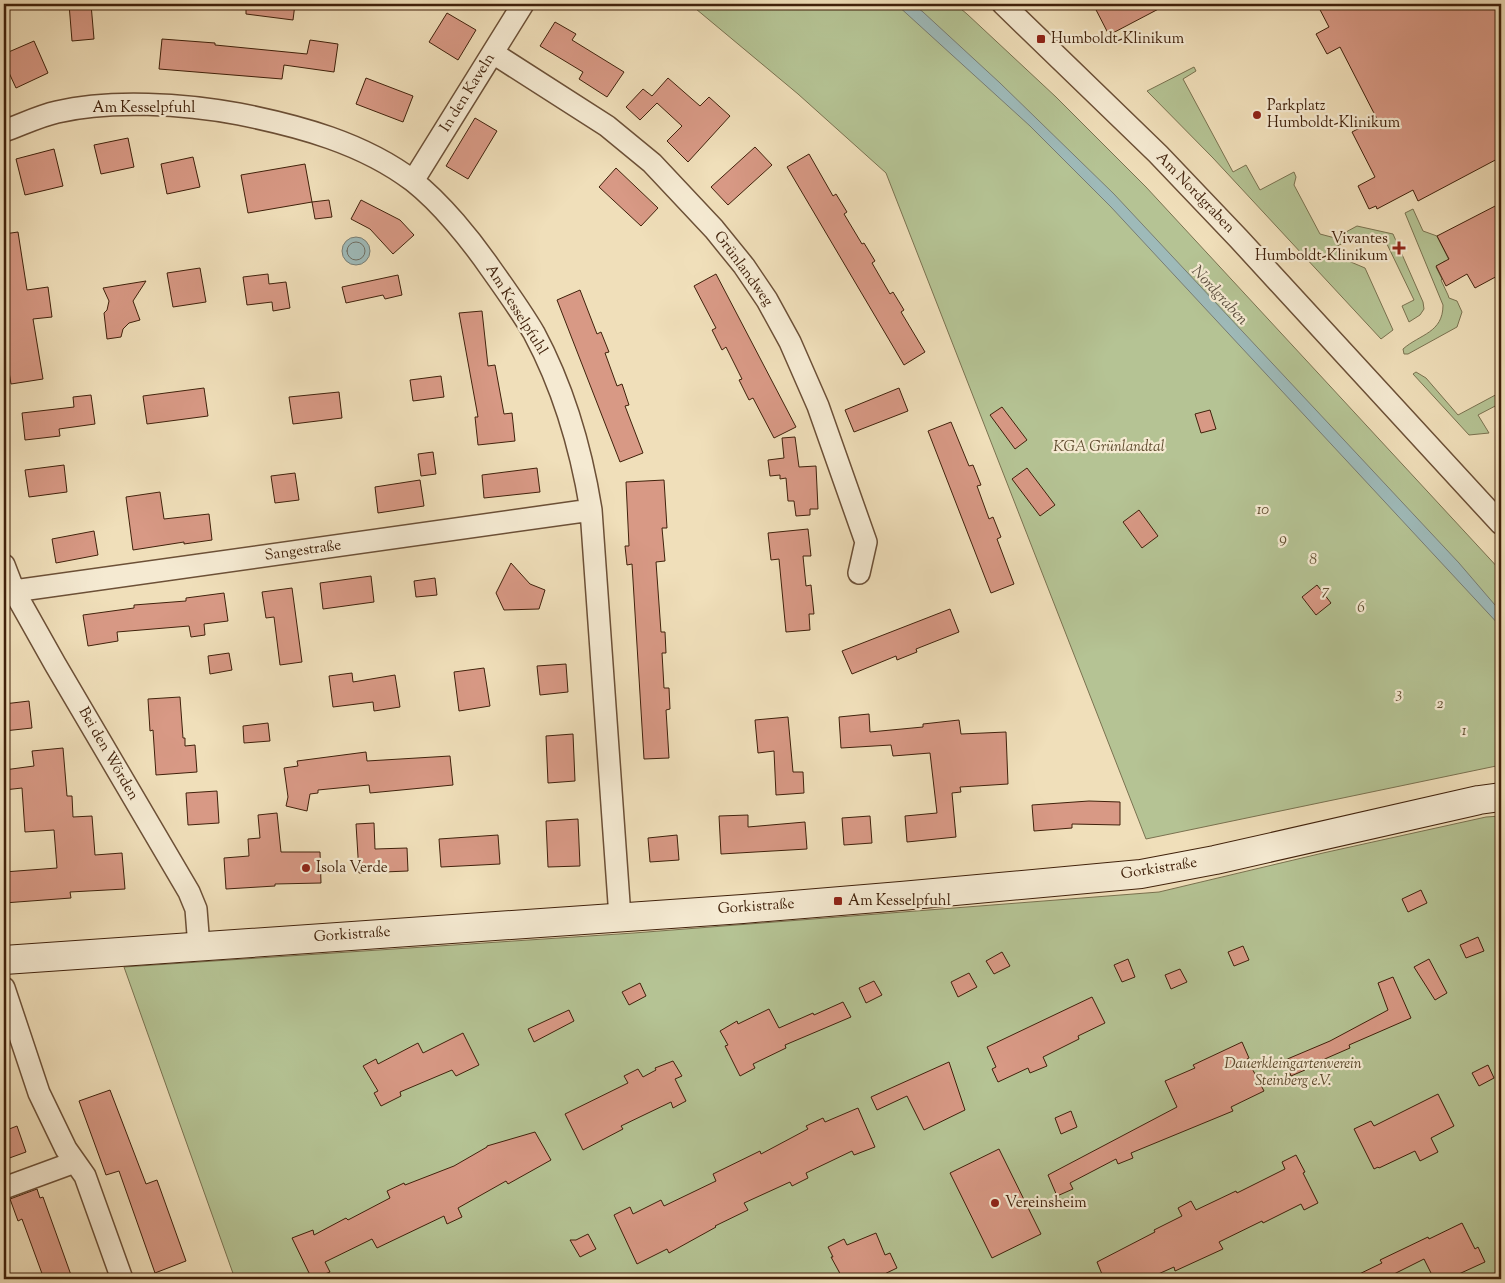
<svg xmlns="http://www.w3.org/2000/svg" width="1505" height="1283" font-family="'Sorts Mill Goudy',serif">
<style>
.green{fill:#b5c394;stroke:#7a7250}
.water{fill:#9ebab9;stroke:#787d73}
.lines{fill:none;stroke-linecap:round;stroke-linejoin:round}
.shore{stroke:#6f6e62;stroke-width:1}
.building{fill:#d89985;stroke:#40210b}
.street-casing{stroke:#6c5037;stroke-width:24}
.secondary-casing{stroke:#40210b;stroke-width:30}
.street{stroke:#f5ead2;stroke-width:21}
.secondary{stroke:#f5ead2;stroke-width:28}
.poi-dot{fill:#8f2418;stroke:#f5ead2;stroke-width:2}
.labels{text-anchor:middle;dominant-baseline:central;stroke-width:4.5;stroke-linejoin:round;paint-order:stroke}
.poi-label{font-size:15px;fill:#40210b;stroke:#f5ead2;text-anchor:start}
.street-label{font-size:15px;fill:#40210b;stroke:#f5ead2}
.park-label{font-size:15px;font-style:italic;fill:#5d4a2d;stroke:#f5ead2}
.water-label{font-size:16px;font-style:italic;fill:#5c4f3f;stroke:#f5ead2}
</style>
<rect width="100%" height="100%" fill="#f0dfba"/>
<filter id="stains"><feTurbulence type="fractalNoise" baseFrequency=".004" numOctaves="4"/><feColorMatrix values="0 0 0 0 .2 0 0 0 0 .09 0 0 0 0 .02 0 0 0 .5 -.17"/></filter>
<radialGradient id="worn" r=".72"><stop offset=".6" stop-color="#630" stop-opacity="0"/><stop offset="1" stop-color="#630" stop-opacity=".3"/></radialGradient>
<path class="green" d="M 690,4 L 955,4 L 967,14 L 1056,97 L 1146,187 L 1501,571 L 1501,765 L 1146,839 L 886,173 L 798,94 Z
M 1194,67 L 1196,71 L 1183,79 L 1233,172 L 1246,165 L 1260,190 L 1294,172 L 1296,177 L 1294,185 L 1320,234 L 1335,238 L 1357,226 L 1393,234 L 1423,302 L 1424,309 L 1420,315 L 1409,322 L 1402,306 L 1414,300 L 1385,240 L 1360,235 L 1335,247 L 1339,257 L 1365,268 L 1393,330 L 1381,339 L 1213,158 L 1147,91 Z
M 1413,209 L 1423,231 L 1437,236 L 1451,264 L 1445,261 L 1436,267 L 1442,279 L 1441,280 L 1448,295 L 1449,298 L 1457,301 L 1462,312 L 1457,327 L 1408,354 L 1404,354 L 1403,349 C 1420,334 1443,333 1443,305 L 1405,213 Z
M 1416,372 L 1426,378 L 1458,415 L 1501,392 L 1501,403 L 1478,415 L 1489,433 L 1469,435 L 1413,374 Z
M 1501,816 L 1501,1279 L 235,1279 L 124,967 L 634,933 L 1159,892 L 1323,853 L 1486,817 Z"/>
<path class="water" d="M 896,4 L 913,4 L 923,12 L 1000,83 L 1114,194 L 1459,563 L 1501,612 L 1501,627 L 1111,207 L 1030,126 Z
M342 251a14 14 0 1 1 28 0a14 14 0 1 1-28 0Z"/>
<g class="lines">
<path class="shore" d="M347 251a9 9 0 1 1 18 0a9 9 0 1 1-18 0Z"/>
</g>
<path class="building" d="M 69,4 L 91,4 L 94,39 L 72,41 Z
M 246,4 L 295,4 L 293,20 L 246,14 Z
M 1093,4 L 1168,4 L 1109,35 Z
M 1317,4 L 1501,4 L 1501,157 L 1418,201 L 1413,190 L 1377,209 L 1376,206 L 1369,209 L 1358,186 L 1375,177 L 1352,132 L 1377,119 L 1340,47 L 1327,54 L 1316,34 L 1329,27 Z
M 447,13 L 476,30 L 458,60 L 429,42 Z
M 555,22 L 576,34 L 572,40 L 624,72 L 607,97 L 579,79 L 583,72 L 540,46 Z
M 162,39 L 215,43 L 215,45 L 307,54 L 310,40 L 338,44 L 334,72 L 284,65 L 282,79 L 159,69 Z
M 34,41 L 48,73 L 16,88 L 4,62 L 4,54 Z
M 366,78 L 413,96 L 403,122 L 356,104 Z
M 668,78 L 700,106 L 709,97 L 730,116 L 688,162 L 667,141 L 682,126 L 657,103 L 640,120 L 626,107 L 643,89 L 652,96 Z
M 475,118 L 497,131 L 468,179 L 446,166 Z
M 128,138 L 134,167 L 101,174 L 94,145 Z
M 755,147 L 772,165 L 728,205 L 711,187 Z
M 54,149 L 63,186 L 25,195 L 16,159 Z
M 809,154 L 833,196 L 836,194 L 847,212 L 844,214 L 862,244 L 864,243 L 875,261 L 872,263 L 890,294 L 893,292 L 904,310 L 901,312 L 925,352 L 904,365 L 787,167 Z
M 193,157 L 200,187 L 167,194 L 161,164 Z
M 305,164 L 312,202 L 248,213 L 241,175 Z
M 616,168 L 658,208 L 641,226 L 599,187 Z
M 329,200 L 332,217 L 315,219 L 312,202 Z
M 361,200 L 400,220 L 414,235 L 393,254 L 370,229 L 351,219 Z
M 1501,203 L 1501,274 L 1475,288 L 1467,274 L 1446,286 L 1436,266 L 1449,259 L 1437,236 Z
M 18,232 L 27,290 L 48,287 L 52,317 L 33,319 L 43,379 L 11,384 L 5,347 L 7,346 L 4,321 L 4,234 Z
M 200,268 L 206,302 L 173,307 L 167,273 Z
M 268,274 L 269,284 L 286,282 L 290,308 L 273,311 L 272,302 L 247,305 L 243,277 Z
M 716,274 L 796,427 L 774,438 L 753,398 L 749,400 L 739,380 L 742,379 L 726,347 L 722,350 L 712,330 L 716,328 L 694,286 Z
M 398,275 L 402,295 L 385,299 L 383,295 L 346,303 L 342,287 Z
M 146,281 L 133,301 L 140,320 L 129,323 L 123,329 L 121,337 L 107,339 L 104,313 L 107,310 L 109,301 L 103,288 Z
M 580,290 L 597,334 L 601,332 L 609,352 L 605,353 L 617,386 L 622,384 L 629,405 L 625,406 L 643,453 L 620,462 L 557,300 Z
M 482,311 L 488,366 L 495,365 L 504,414 L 512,413 L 515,441 L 478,445 L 475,417 L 478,417 L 459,313 Z
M 441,376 L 444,397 L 413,401 L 410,380 Z
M 204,388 L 208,416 L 147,424 L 143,396 Z
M 899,388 L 908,411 L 854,432 L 845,410 Z
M 339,392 L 342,418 L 293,424 L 289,397 Z
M 91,395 L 95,424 L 59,429 L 60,436 L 25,440 L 22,413 L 74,407 L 73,397 Z
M 1002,407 L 1027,440 L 1015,449 L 990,415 Z
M 1210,410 L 1216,429 L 1201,433 L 1195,414 Z
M 951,422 L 969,466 L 973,465 L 981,485 L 977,486 L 989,519 L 993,517 L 1001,537 L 997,539 L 1014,584 L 991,593 L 928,431 Z
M 795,437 L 799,467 L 816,466 L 818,509 L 810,509 L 810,515 L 796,516 L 794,501 L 788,501 L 786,478 L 780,479 L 780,475 L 770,476 L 768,460 L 784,458 L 782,438 Z
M 433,452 L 436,474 L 421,476 L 418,454 Z
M 64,465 L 67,492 L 29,497 L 25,470 Z
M 537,468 L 540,492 L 484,498 L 482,475 Z
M 1027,468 L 1055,505 L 1040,516 L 1012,479 Z
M 295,473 L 299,500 L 275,503 L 271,476 Z
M 420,480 L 424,506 L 378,513 L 375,487 Z
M 664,480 L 667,528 L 662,528 L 665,561 L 656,562 L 661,632 L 665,632 L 666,653 L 662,653 L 664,688 L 669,688 L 670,709 L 666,710 L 669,758 L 644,759 L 632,564 L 627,565 L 625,546 L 629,546 L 626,482 Z
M 160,492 L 164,519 L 209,514 L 212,540 L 184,544 L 184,542 L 133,550 L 126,497 Z
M 1139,510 L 1158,536 L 1142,548 L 1123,522 Z
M 808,529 L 811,556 L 803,556 L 806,586 L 811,585 L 814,614 L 809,614 L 810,630 L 786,632 L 779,559 L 771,560 L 768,533 Z
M 94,531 L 98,555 L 56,563 L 52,539 Z
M 511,563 L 530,584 L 545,590 L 539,609 L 504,610 L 496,593 Z
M 371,576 L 374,602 L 323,609 L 320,583 Z
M 435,578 L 437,595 L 416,597 L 414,581 Z
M 1317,585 L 1331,603 L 1316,615 L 1302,597 Z
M 292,588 L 302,662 L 280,665 L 274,617 L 266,618 L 262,592 Z
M 224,593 L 228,621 L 204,624 L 205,635 L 191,637 L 189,626 L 117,632 L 118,641 L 88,646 L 83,615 L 134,608 L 134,605 L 186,601 L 186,598 Z
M 950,609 L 959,632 L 916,649 L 917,652 L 897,660 L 896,656 L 852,674 L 842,651 Z
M 229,653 L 232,670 L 210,674 L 208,656 Z
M 566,664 L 568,692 L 540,695 L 537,666 Z
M 484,668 L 490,706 L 459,711 L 454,672 Z
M 352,673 L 353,682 L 395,675 L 400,707 L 374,711 L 373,702 L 333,707 L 329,676 Z
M 180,697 L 183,738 L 185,738 L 185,746 L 195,745 L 197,772 L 156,775 L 153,730 L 150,731 L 148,699 Z
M 29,701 L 32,728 L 4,731 L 4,704 Z
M 869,714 L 870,732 L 923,727 L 923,724 L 959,720 L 961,734 L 1006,732 L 1008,784 L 960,787 L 961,792 L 952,793 L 956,837 L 907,842 L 905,816 L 937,813 L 930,753 L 893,756 L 891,745 L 841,748 L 839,717 Z
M 788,717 L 793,772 L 803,772 L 804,793 L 776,795 L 774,751 L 758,753 L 755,720 Z
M 268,723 L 270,741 L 244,743 L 243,726 Z
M 573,734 L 575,781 L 548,783 L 546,736 Z
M 63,748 L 67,796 L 72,796 L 73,817 L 92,816 L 95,855 L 122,853 L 125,889 L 70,892 L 71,898 L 4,903 L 4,872 L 57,868 L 54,830 L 25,832 L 22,788 L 4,790 L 4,770 L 34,766 L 32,751 Z
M 366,752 L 367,761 L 450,756 L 453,785 L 370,793 L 369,785 L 318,790 L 318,793 L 310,794 L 307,811 L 286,806 L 288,797 L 284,768 L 298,766 L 297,761 Z
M 217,791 L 219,823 L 188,825 L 186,793 Z
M 1089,801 L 1120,802 L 1120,825 L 1072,824 L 1072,828 L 1034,831 L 1032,805 Z
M 277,813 L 281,852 L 320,852 L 321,883 L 275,884 L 275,886 L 226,889 L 224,858 L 249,856 L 248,839 L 260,838 L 258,815 Z
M 748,815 L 748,827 L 805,822 L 807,849 L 721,854 L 719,816 Z
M 870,816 L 872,843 L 844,845 L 842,818 Z
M 578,819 L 580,866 L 548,867 L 546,821 Z
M 374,823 L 375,849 L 407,848 L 408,871 L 359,873 L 356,824 Z
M 498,835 L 500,864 L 441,867 L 439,839 Z
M 677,835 L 679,860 L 650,862 L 648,838 Z
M 1421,890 L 1427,903 L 1408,912 L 1402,899 Z
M 1478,937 L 1484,951 L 1466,958 L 1460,945 Z
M 1243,946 L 1249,960 L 1234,966 L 1228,952 Z
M 1002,952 L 1010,966 L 994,974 L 986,961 Z
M 1128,959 L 1135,977 L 1122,982 L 1114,965 Z
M 1429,959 L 1447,993 L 1435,1000 L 1414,967 Z
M 1180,969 L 1187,982 L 1171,989 L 1165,975 Z
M 969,973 L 977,987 L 958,997 L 951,982 Z
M 1393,977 L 1411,1018 L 1349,1045 L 1350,1048 L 1304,1068 L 1305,1070 L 1291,1076 L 1285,1060 L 1330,1041 L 1388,1010 L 1378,983 Z
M 874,981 L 882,995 L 866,1003 L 859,988 Z
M 640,983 L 646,996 L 629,1005 L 622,992 Z
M 1092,997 L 1105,1023 L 1078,1036 L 1079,1039 L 1043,1057 L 1047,1066 L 1030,1073 L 1028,1068 L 998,1082 L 992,1069 L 996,1067 L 987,1047 Z
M 843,1002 L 851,1017 L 785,1045 L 786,1048 L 753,1064 L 755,1068 L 740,1076 L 725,1046 L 728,1045 L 720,1031 L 737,1021 L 738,1024 L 769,1009 L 779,1028 L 813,1013 L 814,1015 Z
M 569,1010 L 574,1021 L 534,1042 L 528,1029 Z
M 463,1033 L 479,1065 L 456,1076 L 452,1070 L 400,1092 L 401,1096 L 381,1106 L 374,1093 L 378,1091 L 363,1066 L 376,1059 L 378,1064 L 418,1043 L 423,1053 Z
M 1242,1042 L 1249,1058 L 1247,1059 L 1264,1091 L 1231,1107 L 1233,1111 L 1131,1153 L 1133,1158 L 1118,1164 L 1116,1159 L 1070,1183 L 1073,1189 L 1057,1196 L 1048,1175 L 1177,1107 L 1165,1081 L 1195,1068 L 1193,1065 Z
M 673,1061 L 682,1076 L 675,1079 L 686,1101 L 673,1108 L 671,1102 L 621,1126 L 623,1129 L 583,1150 L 565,1114 L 628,1083 L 624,1076 L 638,1069 L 643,1077 L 656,1070 L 655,1068 Z
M 949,1062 L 965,1110 L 924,1130 L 907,1096 L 877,1110 L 871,1097 Z
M 1488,1065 L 1494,1078 L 1479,1086 L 1472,1073 Z
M 110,1090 L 146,1184 L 157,1180 L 186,1261 L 155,1273 L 119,1171 L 106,1175 L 79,1101 Z
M 1438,1094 L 1454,1126 L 1431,1138 L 1438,1152 L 1420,1161 L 1415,1151 L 1379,1168 L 1378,1167 L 1374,1169 L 1354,1129 L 1371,1121 L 1374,1126 Z
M 858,1108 L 875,1147 L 854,1155 L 852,1151 L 806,1173 L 808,1178 L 792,1186 L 790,1182 L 744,1203 L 748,1210 L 715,1226 L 716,1227 L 669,1253 L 667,1249 L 637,1264 L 614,1215 L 630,1207 L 633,1214 L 661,1200 L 664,1206 L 716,1181 L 713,1174 L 760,1151 L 761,1154 L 808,1129 L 806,1126 L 823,1118 L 825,1122 Z
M 1071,1111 L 1077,1127 L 1061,1134 L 1055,1118 Z
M 17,1126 L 26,1152 L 4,1160 L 4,1131 Z
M 535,1132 L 551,1160 L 508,1184 L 506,1181 L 458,1208 L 462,1217 L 447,1224 L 444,1216 L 377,1248 L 372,1239 L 325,1262 L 330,1272 L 312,1279 L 292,1238 L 313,1230 L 314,1235 L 346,1218 L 348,1220 L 390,1198 L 387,1191 L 404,1183 L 405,1185 L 454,1166 L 487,1147 L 487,1146 Z
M 999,1149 L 1041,1234 L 992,1258 L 950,1173 Z
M 1296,1155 L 1305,1172 L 1303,1173 L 1318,1203 L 1304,1210 L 1301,1204 L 1263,1223 L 1262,1221 L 1219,1242 L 1223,1249 L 1175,1271 L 1174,1267 L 1147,1279 L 1104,1279 L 1097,1262 L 1155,1232 L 1154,1230 L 1182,1216 L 1178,1208 L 1191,1201 L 1196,1210 L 1236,1191 L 1237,1193 L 1285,1169 L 1282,1162 Z
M 37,1189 L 40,1198 L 43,1197 L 61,1247 L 71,1275 L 67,1276 L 68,1279 L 44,1279 L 22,1219 L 18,1221 L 10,1199 Z
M 1462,1223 L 1475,1249 L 1478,1247 L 1485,1262 L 1448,1279 L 1434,1279 L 1424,1259 L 1384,1279 L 1349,1279 L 1382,1263 L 1380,1260 L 1428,1237 L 1429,1239 Z
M 876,1233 L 885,1255 L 890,1253 L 897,1268 L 874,1279 L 843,1279 L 831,1257 L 833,1257 L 828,1247 L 844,1239 L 847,1245 Z
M 588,1234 L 596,1249 L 580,1257 L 570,1240 L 576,1240 Z"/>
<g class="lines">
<g class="street-casing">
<path id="street" d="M 1003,4 L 1158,154 L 1239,239 L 1501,524
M 493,53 L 607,126 L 652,163 L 714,229 L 744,266 L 767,300 L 790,342 L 818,406 L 866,542 L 859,573
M 4,131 C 21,125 39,116 57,112 C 111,99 185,104 239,114 C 299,126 363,143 413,181 C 441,203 471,240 491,269 C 506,290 521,311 534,333 C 564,389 581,448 591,510 L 620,917
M 413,181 L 523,4
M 4,565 L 14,591 L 55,664 L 189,892 L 196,909 L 199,947
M 14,591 L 591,510
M 4,988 L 39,1093 L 66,1149 L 85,1176 L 122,1279
M 4,1188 L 75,1162"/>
</g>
<g class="secondary-casing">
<path id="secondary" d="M 4,960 L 743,909 L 901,896 L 1141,874 L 1215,860 L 1479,800 L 1501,797"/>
</g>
<use href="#street" class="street"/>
<use href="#secondary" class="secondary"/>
</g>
<g class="poi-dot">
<rect x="1036" y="34" width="10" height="10" rx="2.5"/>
<circle cx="1257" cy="115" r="5"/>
<path d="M1396.5 240.5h5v5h5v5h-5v5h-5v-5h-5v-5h5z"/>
<circle cx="306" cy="868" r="5"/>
<rect x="833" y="896" width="10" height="10" rx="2.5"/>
<circle cx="995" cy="1203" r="5"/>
</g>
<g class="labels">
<g class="poi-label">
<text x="1051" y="39">Humboldt-Klinikum</text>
<text x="1267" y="106">Parkplatz<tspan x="1267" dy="17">Humboldt-Klinikum</tspan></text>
<text x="1388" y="239" text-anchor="end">Vivantes<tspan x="1388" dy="17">Humboldt-Klinikum</tspan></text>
<text x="316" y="868">Isola Verde</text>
<text x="848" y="901">Am Kesselpfuhl</text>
<text x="1005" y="1203">Vereinsheim</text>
</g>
<g class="street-label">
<text transform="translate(468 93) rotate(-58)">In den Kaveln</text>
<text x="144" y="108">Am Kesselpfuhl</text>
<text transform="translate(1195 193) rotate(46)">Am Nordgraben</text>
<text transform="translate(743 269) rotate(54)">Grünlandweg</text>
<text transform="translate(516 310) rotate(58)">Am Kesselpfuhl</text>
<text transform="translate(303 551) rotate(-8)">Sangestraße</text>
<text transform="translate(108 754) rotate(60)">Bei den Wörden</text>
<text transform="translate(1159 869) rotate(-9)">Gorkistraße</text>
<text transform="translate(756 907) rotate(-4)">Gorkistraße</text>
<text transform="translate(352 935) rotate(-4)">Gorkistraße</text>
</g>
<g class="park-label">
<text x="1109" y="447">KGA Grünlandtal</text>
<text x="1263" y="510">10</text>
<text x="1283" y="539">9</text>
<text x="1313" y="560">8</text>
<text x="1326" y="591">7</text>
<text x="1361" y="608">6</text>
<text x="1399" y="694">3</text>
<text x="1440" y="704">2</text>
<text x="1464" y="731">1</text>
<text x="1293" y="1064">Dauerkleingartenverein<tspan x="1293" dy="17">Steinberg e.V.</tspan></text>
</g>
<g class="water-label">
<text transform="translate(1219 296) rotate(47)">Nordgraben</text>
</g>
</g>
<rect width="1505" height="1283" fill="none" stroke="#f0dfba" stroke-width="20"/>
<rect x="5" y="5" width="1495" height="1273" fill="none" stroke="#40210b" stroke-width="2.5"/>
<rect x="10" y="10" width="1485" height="1263" fill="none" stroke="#40210b"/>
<rect width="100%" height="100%" filter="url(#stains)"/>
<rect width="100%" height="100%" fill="url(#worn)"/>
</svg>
